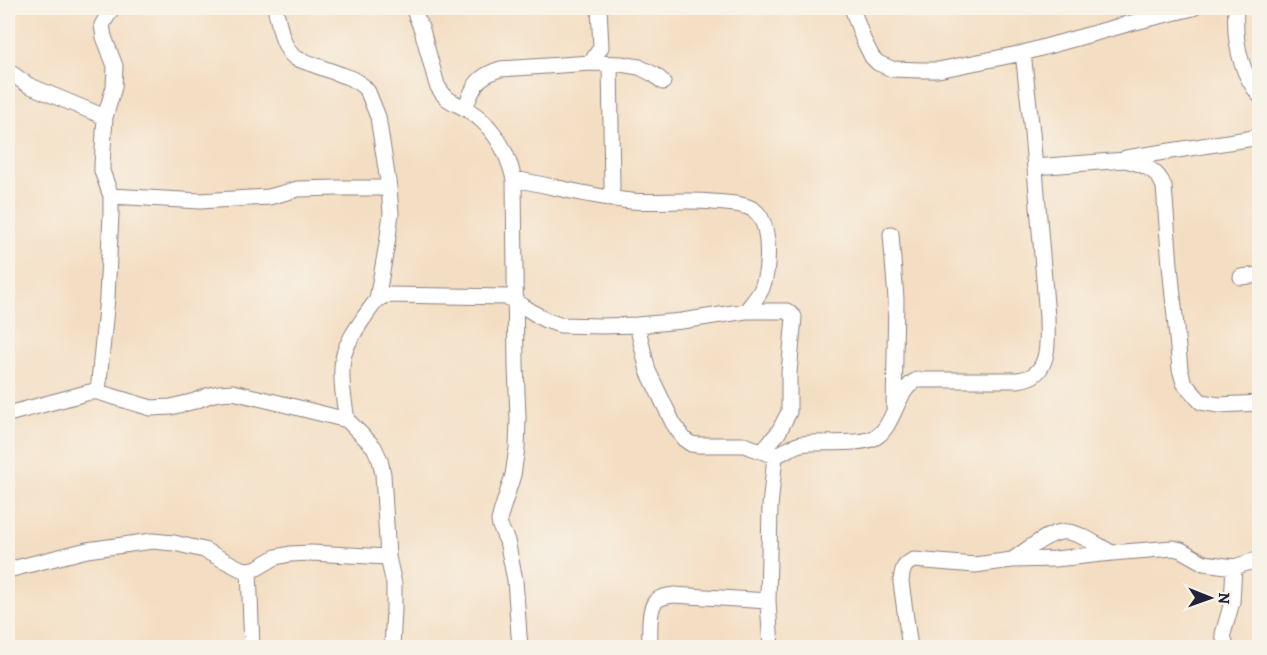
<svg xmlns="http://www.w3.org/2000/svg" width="1267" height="655" font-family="Alegreya,serif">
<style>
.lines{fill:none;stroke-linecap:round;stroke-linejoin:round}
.minor-casing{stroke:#8b807f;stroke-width:17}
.minor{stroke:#fff;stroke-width:15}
</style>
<rect width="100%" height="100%" fill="#f7f3e8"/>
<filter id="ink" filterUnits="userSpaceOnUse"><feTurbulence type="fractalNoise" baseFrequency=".0167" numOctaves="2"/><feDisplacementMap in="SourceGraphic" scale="12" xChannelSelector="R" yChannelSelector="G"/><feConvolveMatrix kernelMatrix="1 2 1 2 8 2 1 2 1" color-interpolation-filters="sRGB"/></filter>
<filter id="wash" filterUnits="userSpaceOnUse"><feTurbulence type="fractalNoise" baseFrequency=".008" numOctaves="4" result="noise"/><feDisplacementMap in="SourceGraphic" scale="24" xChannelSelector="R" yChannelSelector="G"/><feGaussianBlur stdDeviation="1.35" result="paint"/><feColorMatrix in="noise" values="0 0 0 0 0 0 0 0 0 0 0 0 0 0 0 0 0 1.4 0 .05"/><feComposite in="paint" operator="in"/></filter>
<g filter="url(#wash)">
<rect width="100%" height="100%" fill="#f4dec3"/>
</g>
<g filter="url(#ink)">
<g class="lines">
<g class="minor-casing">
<path id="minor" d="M 275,8 C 280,25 281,46 295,58 L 353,79 L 363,86 L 368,92 L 378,117 L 389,188 L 391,213 L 387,244 L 377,299
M 413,8 L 422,30 L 437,85 C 447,103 453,101 468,110 C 494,126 507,150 514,179 C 553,186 591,197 631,201 C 658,203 686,199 713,202 C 725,203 744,203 754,210 C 772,223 769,270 762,288 C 759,296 751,304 746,311
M 852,8 L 863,39 L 872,57 L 878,63 L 892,69 L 920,70 L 938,70 L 1023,53 L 1131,23 L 1193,8
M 1236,8 C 1234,39 1239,71 1260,96
M 591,63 L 601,47 L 599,8
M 610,64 L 612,186 L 611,199
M 8,71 L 28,85 L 105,117
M 465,108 C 474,86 476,77 500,69 L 591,63 L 621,64 L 639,67 L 655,75 L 663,82
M 1126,158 L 1260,137
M 1035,167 L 1125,160 C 1142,164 1158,169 1164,187 L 1170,265 L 1180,369 L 1184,383 L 1201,402 L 1219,405 L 1260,403
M 514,179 L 516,366 L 518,418 L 517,448 L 513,475 L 501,513 L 499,521 L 500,526 L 507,541 L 515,580 L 520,648
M 111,196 L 200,201 L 269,197 L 298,189 L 337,188 L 389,188
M 891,234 L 896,299 L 894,408
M 1241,277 L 1260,275
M 637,325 L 648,371 L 673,423 L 684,439 L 691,444 L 699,445 L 744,445 L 775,456 C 784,452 792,446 801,444 C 820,441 860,446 876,437 C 895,425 896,390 917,380 L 1018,380 C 1023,379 1029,378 1032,376 C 1051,365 1047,335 1047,317 L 1032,132 L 1023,53
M 98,392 L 107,298 L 111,214 L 111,196 L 102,171 L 102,165 L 105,117 L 114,87 L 115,66 L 104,37 L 102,25 L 112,8
M 8,414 L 90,392 L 98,392 L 151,408 L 171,407 L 195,401 L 210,395 L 219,393 L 233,392 L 275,402 L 347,420 L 374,447 L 380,460 L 383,474 L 388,557 L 394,584 L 394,608 L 392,648
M 347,420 C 344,401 339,373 344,354 C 348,340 357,328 365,316 C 372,307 376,297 388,295 L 507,297 L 515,301 L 545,320 L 560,325 L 602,326 L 637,325 L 682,321 L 746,311 L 787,311 L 794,317 L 789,373 L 789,412 L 778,433 L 762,451
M 1012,560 C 1026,551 1051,529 1068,532 C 1083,534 1098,546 1112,553
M 8,570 L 87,550 L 152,541 L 174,543 L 204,550 L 241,569 L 249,570 L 257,568 L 276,557 L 290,554 L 311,553 L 388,557
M 249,570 L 252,648
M 650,648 C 650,636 648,611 655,602 C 659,597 667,596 674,595 L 768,601
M 771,648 L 768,601 L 770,507 L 775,456
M 910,648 L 901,582 C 902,571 903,564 914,560 L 975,565 L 1012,560 L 1055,559 L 1112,553 L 1173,548 L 1181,550 L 1204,563 L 1234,567 L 1260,559
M 1226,648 L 1223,634 L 1232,602 L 1234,567"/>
</g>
<use href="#minor" class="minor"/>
</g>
</g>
<rect width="1267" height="655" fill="none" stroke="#f7f3e8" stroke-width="30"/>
<g transform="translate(1210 598) rotate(91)" stroke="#f7f3e8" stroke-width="4.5" paint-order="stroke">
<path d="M0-4.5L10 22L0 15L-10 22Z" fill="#22223b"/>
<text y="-9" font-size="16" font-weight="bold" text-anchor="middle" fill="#22223b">N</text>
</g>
</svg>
